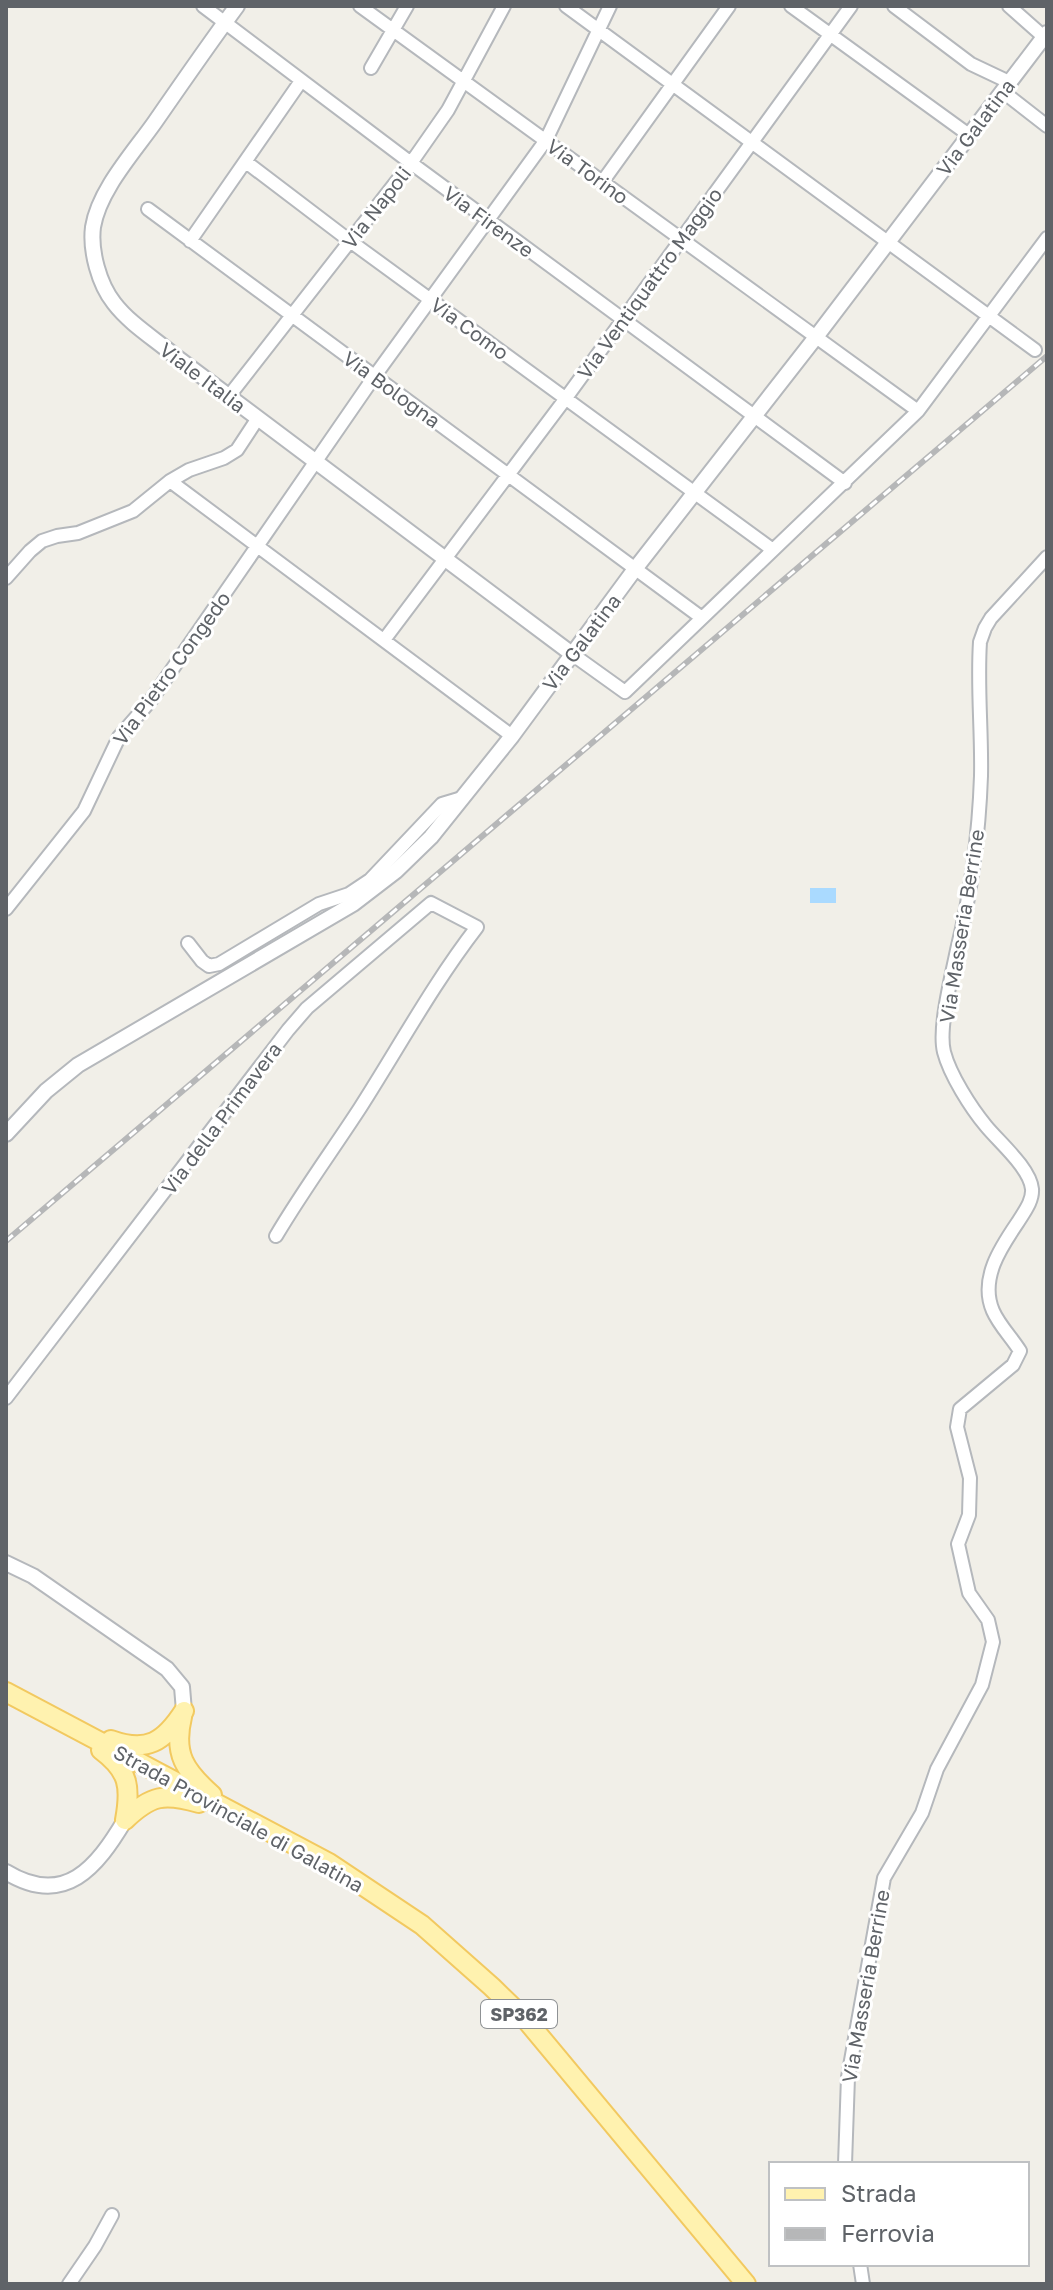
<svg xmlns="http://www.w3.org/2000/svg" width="1053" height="2290" font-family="'Golos Text',sans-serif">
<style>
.water{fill:#aadaff}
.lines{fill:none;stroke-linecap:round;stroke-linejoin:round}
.minor-casing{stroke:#b5b8bc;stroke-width:16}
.tertiary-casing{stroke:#b5b8bc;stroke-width:18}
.primary-casing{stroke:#f2c960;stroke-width:22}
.minor{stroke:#fff;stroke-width:12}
.tertiary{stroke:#fff;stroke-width:14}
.primary{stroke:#fff2af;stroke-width:18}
.rail-casing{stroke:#b6b7b8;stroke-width:6}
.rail{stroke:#fff;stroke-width:3;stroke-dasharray:9;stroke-linecap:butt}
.labels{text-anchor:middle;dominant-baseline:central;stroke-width:6;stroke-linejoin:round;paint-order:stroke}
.shield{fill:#fff;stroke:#8f9295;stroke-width:2}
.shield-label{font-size:18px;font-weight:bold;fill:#5f6368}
.street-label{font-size:20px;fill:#5f6368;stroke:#fff}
</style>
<rect width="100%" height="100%" fill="#f1efe8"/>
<path class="water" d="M 810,888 L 836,888 L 836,903 L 810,903 Z"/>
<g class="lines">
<g class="minor-casing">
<path id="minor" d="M 203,6 L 411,163 L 845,483
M 360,6 L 918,411
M 566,6 L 1035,350
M 791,6 L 969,135
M 894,6 L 971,64 L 1009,82
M 1009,6 L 1044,37
M 371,68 L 407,6
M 1002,91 L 1047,126
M 246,162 L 350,241 L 773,550
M 603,181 L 729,6
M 148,209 L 702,618
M 190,241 L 301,81
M 229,396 L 411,163 L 448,110 L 504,6
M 170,481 L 512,736
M 6,578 L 30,551 L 42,541 L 57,536 L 78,533 L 133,511 L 170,481 L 189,470 L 224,458 L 237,450 L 258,418
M 384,640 L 566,398 L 851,6
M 572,654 L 625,692 L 918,411 L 1047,238
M 6,909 L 84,811 L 119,737 L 151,700 L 374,377 L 546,140 L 610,6
M 188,943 L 202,961 L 209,966 L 219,964 L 319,904 L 349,894 L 370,880 L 442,804 L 462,798
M 6,1398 L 288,1030 L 307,1008 L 431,903 L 477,927 C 433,984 399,1047 360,1108 C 332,1151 302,1192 276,1236
M 845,2164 L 848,2077 L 884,1878 L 922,1813 L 937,1769 L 982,1685 L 993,1642 L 988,1620 L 969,1593 L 958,1544 L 969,1515 L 970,1478 L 957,1427 L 960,1409 L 1013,1365 L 1020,1351 C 1012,1338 999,1325 993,1311 C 979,1279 1001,1247 1018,1222 C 1024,1212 1033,1201 1032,1189 C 1030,1168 999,1142 986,1126 C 971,1108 950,1075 944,1052 C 938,1028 952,975 957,950 C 971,893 979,835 981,776 C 982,731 977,687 980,642 L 985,628 L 991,618 L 1047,557
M 860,2264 L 863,2284
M 69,2284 L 95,2246 L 112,2215"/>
</g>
<g class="tertiary-casing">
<path id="tertiary" d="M 237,6 C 209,44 182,83 155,122 C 134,152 99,190 93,227 C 90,251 99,284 114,303 C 130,324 155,339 175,356 L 572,654
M 6,1134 L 46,1091 L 78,1065 L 353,904 L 396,871 L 431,837 L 512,736 L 635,569 L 816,337 L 1047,33
M 6,1563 L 33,1576 L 167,1669 L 182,1687 L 184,1711
M 6,1872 C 65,1908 97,1867 125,1820"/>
</g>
<g class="primary-casing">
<path id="primary" d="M 6,1692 L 329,1863 L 422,1925 L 492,1987 L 527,2021 L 746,2284
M 182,1717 C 173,1754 185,1771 212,1795
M 111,1740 C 147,1753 164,1742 184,1711
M 101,1750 C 129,1771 131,1787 125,1820
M 125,1820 C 151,1795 164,1793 199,1803"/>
</g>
<use href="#minor" class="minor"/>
<use href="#tertiary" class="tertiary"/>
<use href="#primary" class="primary"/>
<g class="rail-casing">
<path id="rail" d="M 6,1241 L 1047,356"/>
</g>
<use href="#rail" class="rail"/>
</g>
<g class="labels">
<rect class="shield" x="481" y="2000" width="76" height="28" rx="6"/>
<g class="shield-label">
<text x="519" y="2014">SP362</text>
</g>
<g class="street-label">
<text transform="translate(975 127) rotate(-53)">Via Galatina</text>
<text transform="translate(588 171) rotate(36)">Via Torino</text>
<text transform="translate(376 207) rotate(-52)">Via Napoli</text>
<text transform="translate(489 221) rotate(36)">Via Firenze</text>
<text transform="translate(649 283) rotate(-54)">Via Ventiquattro Maggio</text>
<text transform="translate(470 328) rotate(36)">Via Como</text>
<text transform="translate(203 377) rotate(37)">Viale Italia</text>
<text transform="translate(392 389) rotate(36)">Via Bologna</text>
<text transform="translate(581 642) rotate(-53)">Via Galatina</text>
<text transform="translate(171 668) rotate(-54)">Via Pietro Congedo</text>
<text transform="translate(961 926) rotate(-81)">Via Masseria Berrine</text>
<text transform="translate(221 1118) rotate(-53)">Via della Primavera</text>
<text transform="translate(239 1818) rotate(29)">Strada Provinciale di Galatina</text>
<text transform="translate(865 1986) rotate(-80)">Via Masseria Berrine</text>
</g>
</g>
<rect width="1053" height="2290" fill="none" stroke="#5f6368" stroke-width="16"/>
<rect x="769" y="2162" width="260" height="104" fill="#ffffff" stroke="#bfc1c3" stroke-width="2"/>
<rect x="785" y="2188" width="40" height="12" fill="#fff2af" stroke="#bfc1c3" stroke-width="2"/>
<text x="841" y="2202" font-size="24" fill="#5f6368">Strada</text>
<rect x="785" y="2228" width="40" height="12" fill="#b6b7b8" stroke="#bfc1c3" stroke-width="2"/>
<text x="841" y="2242" font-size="24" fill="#5f6368">Ferrovia</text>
</svg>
